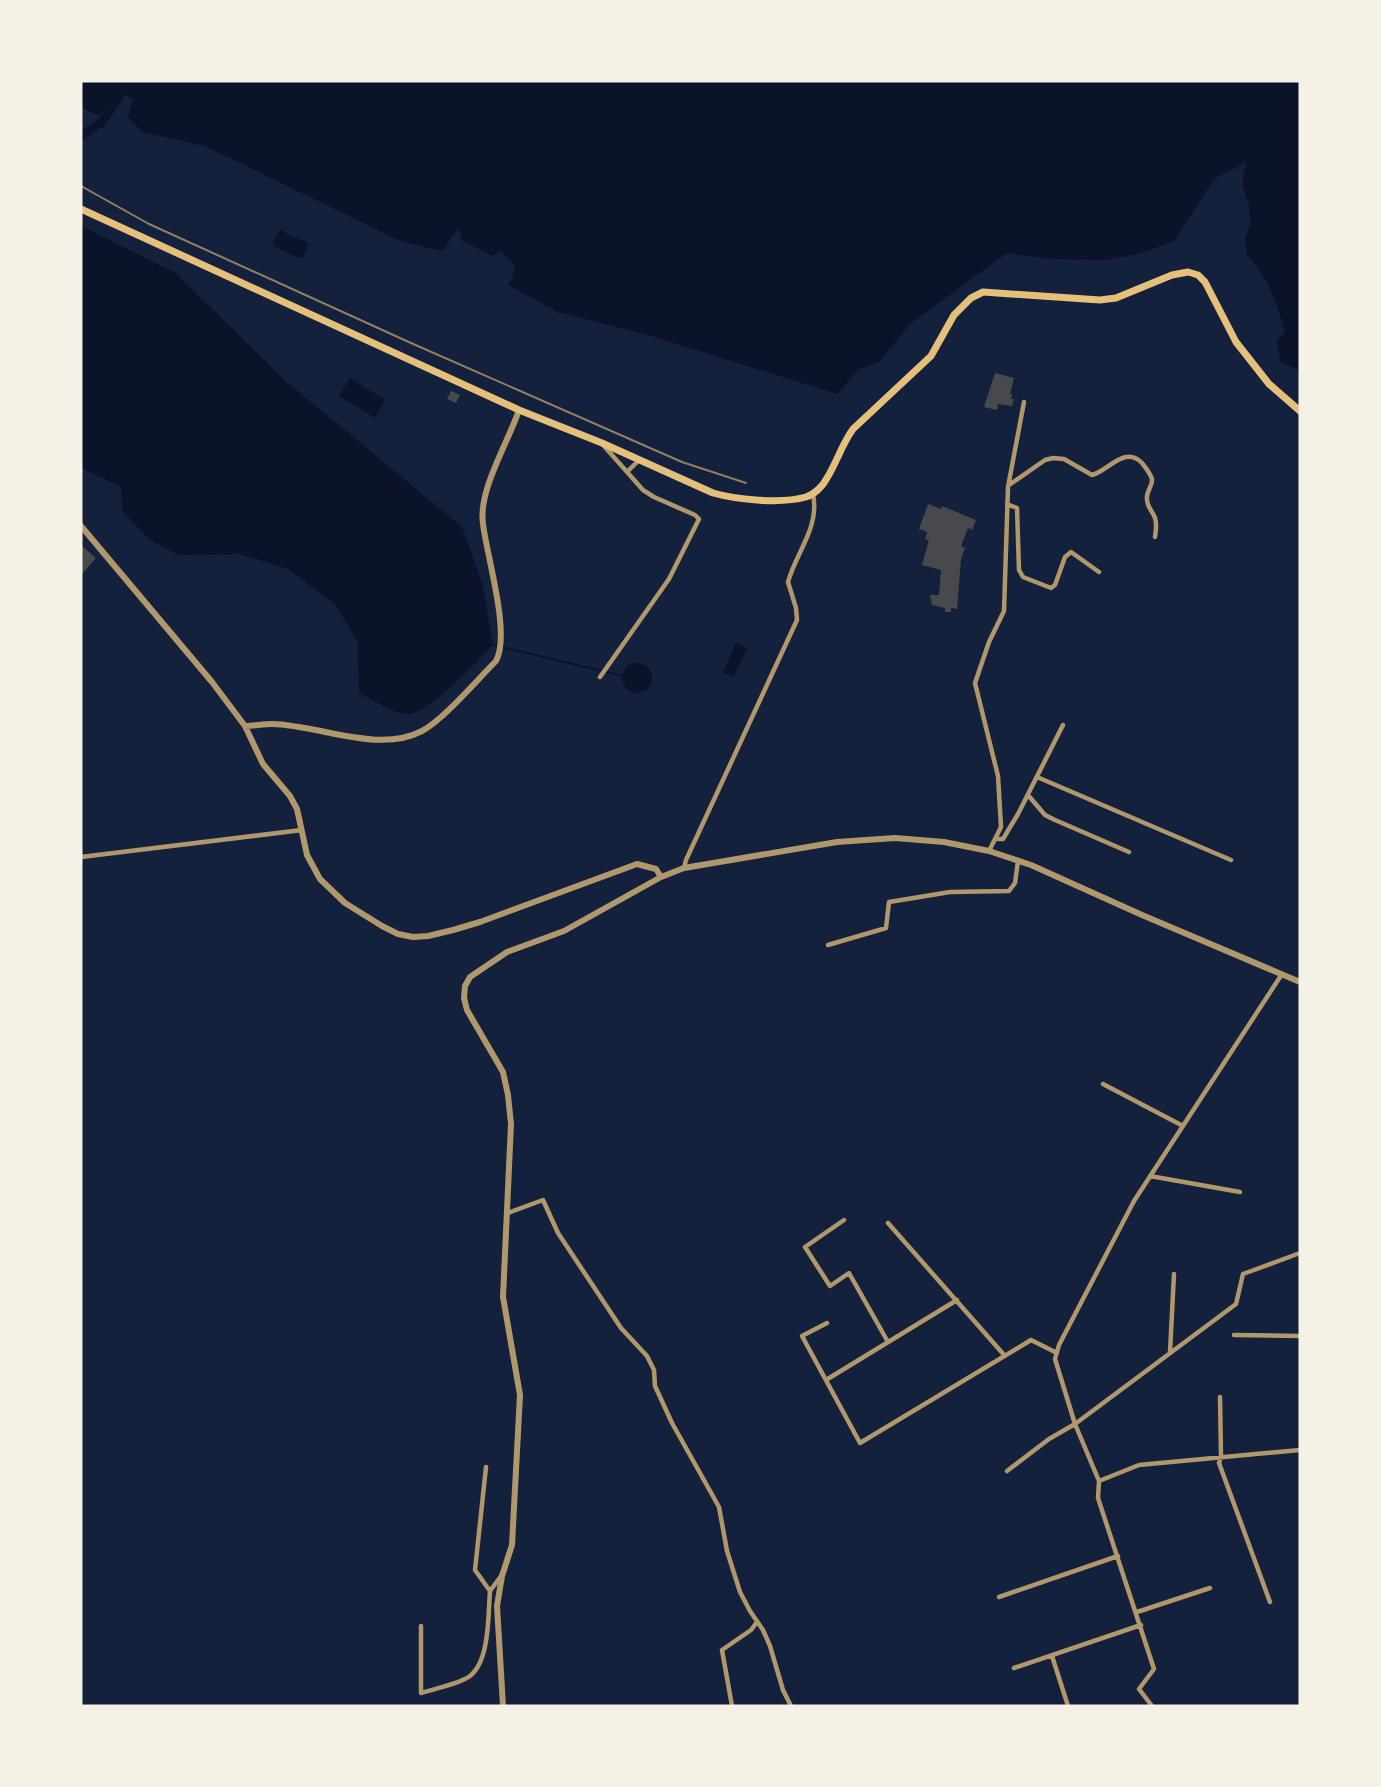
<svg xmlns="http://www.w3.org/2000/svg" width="1381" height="1787" font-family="'PT Sans',sans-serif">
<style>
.water{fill:#0b132b}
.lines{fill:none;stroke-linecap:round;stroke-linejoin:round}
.stream{stroke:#0b132b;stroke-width:2}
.canal{stroke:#0b132b;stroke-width:9}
.building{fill:#48494c}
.minor{stroke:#b1986c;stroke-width:4.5}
.tertiary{stroke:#b1986c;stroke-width:6}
.secondary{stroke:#e5c07b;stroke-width:7}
.rail{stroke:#918062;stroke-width:2}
</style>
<rect width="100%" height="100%" fill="#14213d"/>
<path class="water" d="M 81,81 L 1300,81 L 1300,371 L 1280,361 L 1277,340 L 1285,332 C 1277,304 1269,277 1247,256 L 1245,239 L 1250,226 L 1249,205 L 1242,185 L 1246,162 L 1214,179 L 1174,241 L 1138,254 L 1106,260 L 1051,259 L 1007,253 L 910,324 L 879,362 L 859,369 L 837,394 L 648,335 L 558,312 L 508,285 L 512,278 L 515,265 L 500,251 L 493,256 L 462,241 L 459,228 L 442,251 L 400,241 L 205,146 L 142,132 L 128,117 L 133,100 L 124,94 L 111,101 L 99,116 L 81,107 Z
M 81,226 L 174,272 L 288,383 L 462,527 L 483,586 L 493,645 C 478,660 427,717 406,714 C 393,713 372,699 359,693 L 358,642 L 335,604 L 288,569 L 238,554 L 178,555 L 150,540 L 123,512 L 121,487 L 81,468 Z
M 281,229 L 288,235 L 307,242 L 308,246 L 303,257 L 298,258 L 274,246 L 273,241 Z
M 350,378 L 385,400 L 375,418 L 339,396 Z
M 736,643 L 747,648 L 734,677 L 723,672 Z
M622 678a15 15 0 1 1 30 0a15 15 0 1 1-30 0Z"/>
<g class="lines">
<path class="stream" d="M 493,645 L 623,676"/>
<path class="canal" d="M 81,136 L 102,122 L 119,97"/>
</g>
<path class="building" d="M 995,373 L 1014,378 L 1010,394 L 1012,394 L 1011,399 L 1014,399 L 1012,406 L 998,404 L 997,410 L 984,407 Z
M 451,391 L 460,395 L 456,403 L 447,399 Z
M 928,504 L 941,509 L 942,506 L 976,520 L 972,530 L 968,528 L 961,546 L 965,548 L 961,559 L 957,609 L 951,608 L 951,612 L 945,612 L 945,608 L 932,605 L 930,595 L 939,595 L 941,570 L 922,565 L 929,540 L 925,539 L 927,532 L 919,529 Z
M 81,545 L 96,558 L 81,575 Z"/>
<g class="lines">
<path class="minor" d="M 627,472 L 639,460
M 1009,485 L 1045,460 L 1053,458 L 1064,459 L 1092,475 C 1108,471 1125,445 1142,463 C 1145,467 1150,473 1152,479 C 1153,485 1147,490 1147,497 C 1146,506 1152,510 1155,518 C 1157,524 1156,531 1155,537
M 1007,504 L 1017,508 L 1019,570 L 1023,577 L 1051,588 L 1055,585 L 1065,557 L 1071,552 L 1099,572
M 600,677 L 669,579 L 699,519 L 695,515 L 654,497 L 643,490 L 604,446
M 1037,777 L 1231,860
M 1028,795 L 1045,815 L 1055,820 L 1129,852
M 995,839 L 1003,839 L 1018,814 L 1063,725
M 989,851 L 1001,827 L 998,776 L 975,683 L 989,642 L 1004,611 L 1008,487 L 1024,402
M 81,857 L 302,830
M 684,868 L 686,860 L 797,620 L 796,608 L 788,582 C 796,552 820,528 813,494
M 828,945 L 886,928 L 889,902 L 950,892 L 1009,891 L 1015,883 L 1018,861
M 1282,974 L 1134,1201 L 1059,1345 L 1055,1359 L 1075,1424 L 1099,1481 L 1139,1465 L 1300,1450
M 1103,1084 L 1183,1126
M 1150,1176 L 1240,1192
M 508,1213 L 543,1200 L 558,1233 L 621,1328 L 647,1356 L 654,1370 L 655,1386 L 672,1423 L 719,1507 L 727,1551 L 740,1592 L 750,1611 L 763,1630 L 770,1646 L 783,1690 L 791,1706
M 844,1220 L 805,1247 L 830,1286 L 849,1273 L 888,1342
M 888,1223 L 1005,1356
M 827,1323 L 802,1336 L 860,1443 L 1031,1340 L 1057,1353
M 1234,1335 L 1300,1336
M 1170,1352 L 1174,1274
M 826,1380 L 957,1300
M 1220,1397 L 1221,1457 L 1219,1463 L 1270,1602
M 486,1467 L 475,1570 L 490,1591 L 501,1576
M 1007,1471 L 1049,1439 L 1075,1424 L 1236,1304 L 1243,1274 L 1300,1253
M 1099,1481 L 1098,1498 L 1154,1669 L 1139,1689 L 1152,1706
M 999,1597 L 1118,1556
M 1137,1612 L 1210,1588
M 421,1626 L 421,1693 C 433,1689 460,1684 470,1676 C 490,1660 488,1615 490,1591
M 1052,1656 L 1068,1706
M 1014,1668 L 1141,1625
M 732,1706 L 722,1650 L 751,1630 L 757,1622"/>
<path class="tertiary" d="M 81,526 L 212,682 L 245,726 L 263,764 L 290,796 L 297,809 L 307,855 L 320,879 L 345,903 L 382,926 L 398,934 L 413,937 L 428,936 L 453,930 L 480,922 L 637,864 L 656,869 L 661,877
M 245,726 C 254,726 263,724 272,724 C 320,725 378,754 422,731 C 444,719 477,680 496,661 C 511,634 487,557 483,524 C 478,490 508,443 519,410
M 503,1706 L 497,1606 L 502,1576 L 512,1545 L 520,1395 L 503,1297 L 511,1124 L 508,1095 L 503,1072 L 467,1010 L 464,998 L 465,986 L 470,977 L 507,952 L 564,931 L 661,877 L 684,868 L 837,842 L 895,838 L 944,842 L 989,851 L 1031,865 L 1142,915 L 1300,982"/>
<path class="secondary" d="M 81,209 L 519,410 L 602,443 L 713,493 C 738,500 781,504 806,497 C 815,494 823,486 827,478 C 837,462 842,444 853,429 L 931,356 L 954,315 L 971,298 L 983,292 L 1100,300 L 1116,298 L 1172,275 L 1188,272 L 1198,275 L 1205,282 L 1236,342 L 1269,384 L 1300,411"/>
<path class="rail" d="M 81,186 L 149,224 L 411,343 L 682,462 L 746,483"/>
</g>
<rect width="1381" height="1787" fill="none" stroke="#f6f1e7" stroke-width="165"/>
</svg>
